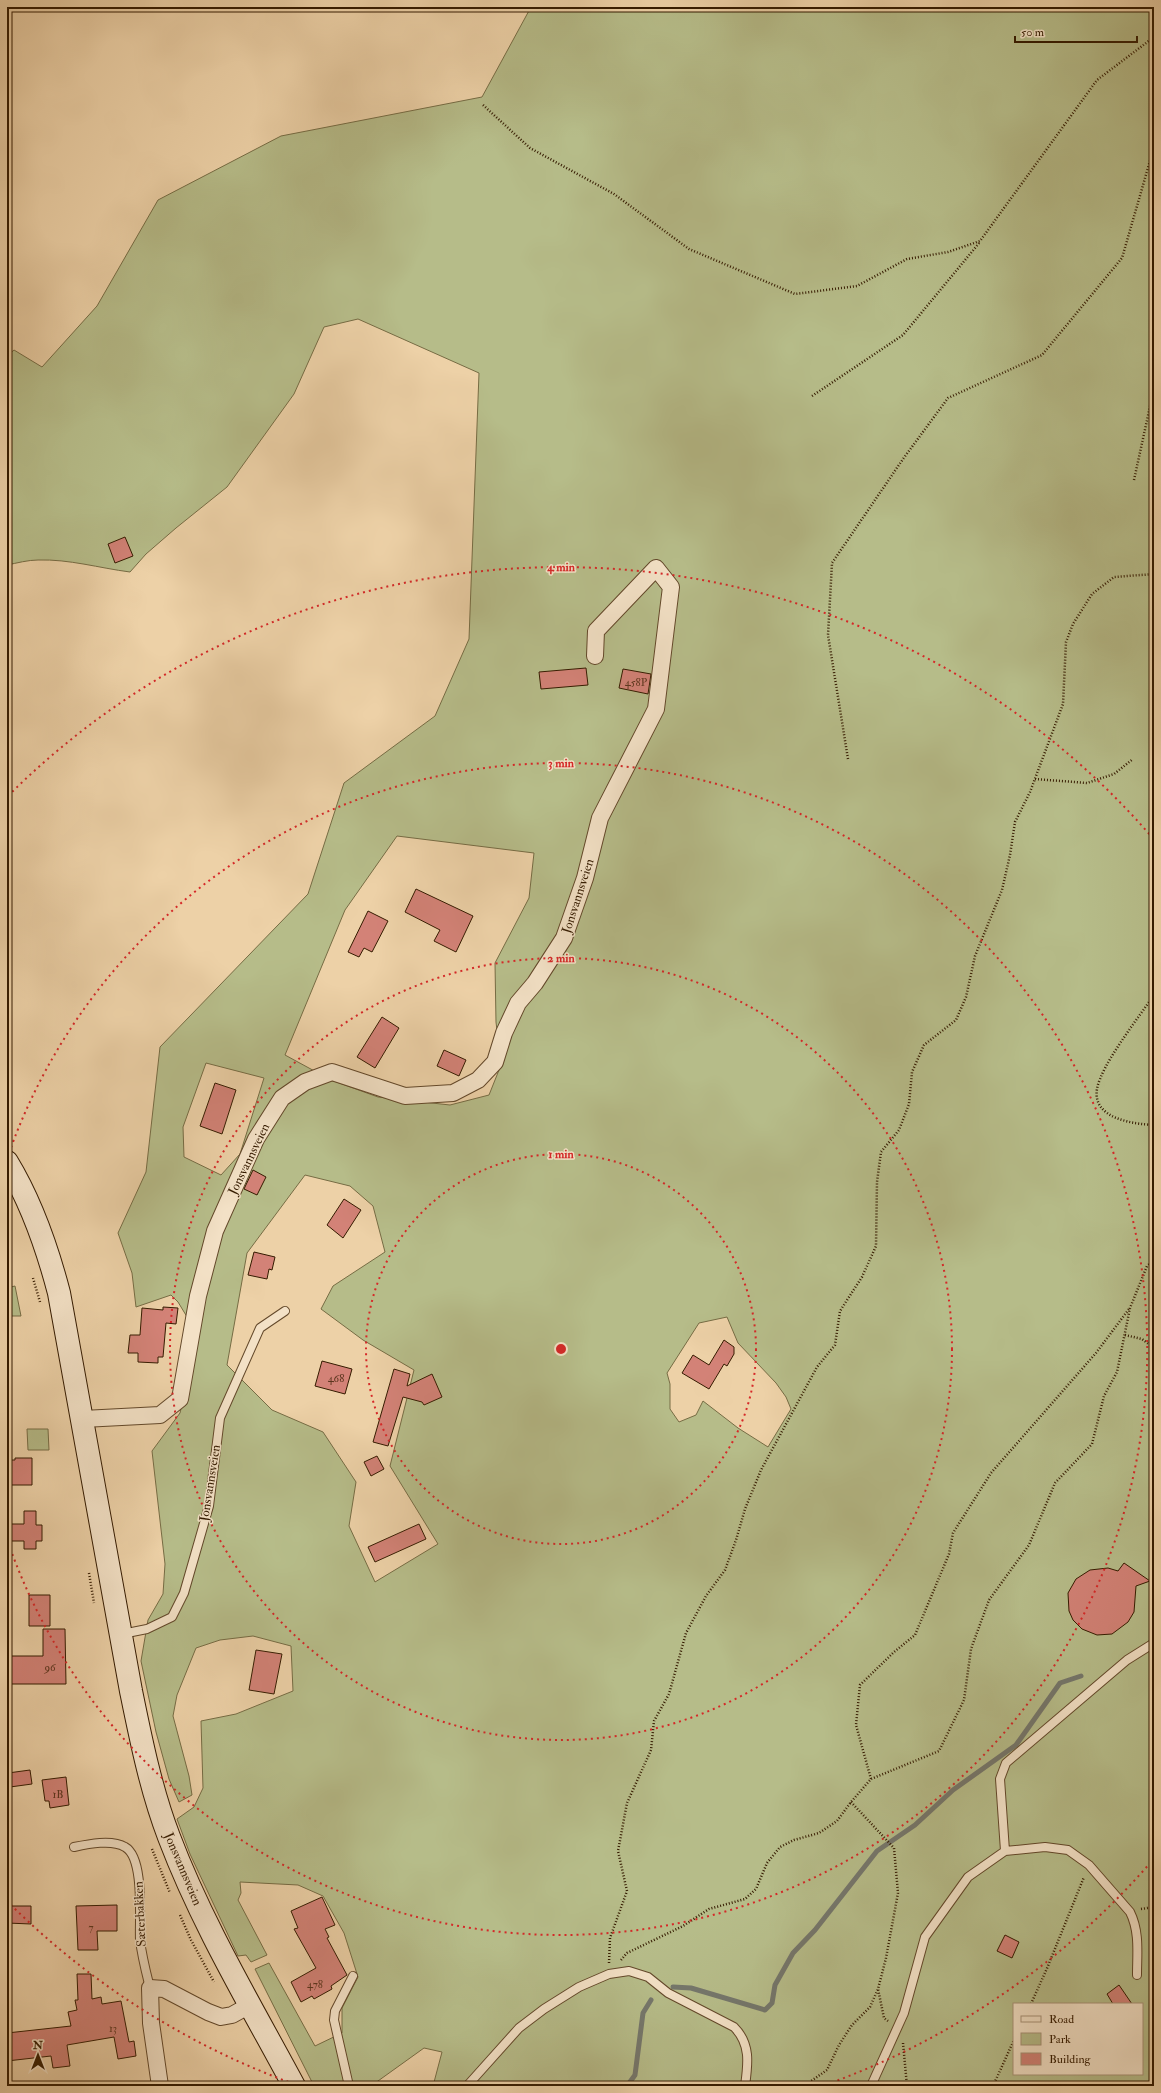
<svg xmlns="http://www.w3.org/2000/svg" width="1161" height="2093" font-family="'IM FELL Double Pica',serif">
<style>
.green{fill:#b6bc89;stroke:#766c44;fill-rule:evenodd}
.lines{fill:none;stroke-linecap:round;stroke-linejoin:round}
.stream{stroke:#75776c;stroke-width:5}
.building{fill:#d38277;stroke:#351b00}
.service-casing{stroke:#63482a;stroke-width:10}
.minor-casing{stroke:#63482a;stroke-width:18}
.secondary-casing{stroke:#351b00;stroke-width:24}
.path{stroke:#351b00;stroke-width:2.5;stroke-dasharray:1 2;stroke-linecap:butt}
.service{stroke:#f3e1c6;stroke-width:8}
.minor{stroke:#f3e1c6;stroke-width:16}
.secondary{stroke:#f3e1c6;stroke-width:22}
.ring{fill:none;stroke:#d62828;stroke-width:2;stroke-dasharray:2 4}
.labels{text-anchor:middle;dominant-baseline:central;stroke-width:3;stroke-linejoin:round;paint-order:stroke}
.number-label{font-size:11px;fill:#5c351e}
.street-label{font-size:13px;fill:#351b00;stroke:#f3e1c6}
.centre{fill:#d62828;stroke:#f3e1c6;stroke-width:2}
.ring-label{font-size:12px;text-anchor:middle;font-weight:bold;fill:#d62828;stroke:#f3e1c6;stroke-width:3;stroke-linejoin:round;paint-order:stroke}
</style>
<rect width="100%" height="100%" fill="#edd1a7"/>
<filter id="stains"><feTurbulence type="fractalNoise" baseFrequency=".005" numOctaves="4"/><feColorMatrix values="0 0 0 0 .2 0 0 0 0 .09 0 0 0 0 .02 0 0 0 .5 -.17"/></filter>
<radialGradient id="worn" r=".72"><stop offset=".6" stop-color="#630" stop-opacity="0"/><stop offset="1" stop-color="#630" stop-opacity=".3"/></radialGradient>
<path class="green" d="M 531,7 L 1154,7 L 1154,2086 L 433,2086 L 442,2052 L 424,2048 L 371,2086 L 314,2086 L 255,1969 L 269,1963 L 315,2046 L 342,2033 L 342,2008 L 358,1977 L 344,1933 L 323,1896 L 298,1885 L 240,1882 L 241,1893 L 238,1900 L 267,1955 L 251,1962 L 246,1955 L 238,1956 L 190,1854 L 177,1819 L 194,1807 L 203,1788 L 201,1721 L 236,1714 L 293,1691 L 291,1646 L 253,1636 L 220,1640 L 196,1648 L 177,1695 L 173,1716 L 189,1776 L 192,1795 L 179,1802 L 169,1779 L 156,1732 L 141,1661 L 148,1620 L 163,1594 L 165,1564 L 152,1451 L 180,1413 L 198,1335 L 178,1302 L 171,1295 L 136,1307 L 132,1273 L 118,1233 L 146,1172 L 160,1047 L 308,894 L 344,783 L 435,716 L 469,639 L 479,373 L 358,319 L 324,327 L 294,394 L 227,487 L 176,528 L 146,554 L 130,572 C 99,568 69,559 38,560 C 28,560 17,563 7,565 L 7,356 L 14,350 L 42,367 L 97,306 L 158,200 L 281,136 L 482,97 ZM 397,836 L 534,853 L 529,898 L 495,963 L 496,1022 L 501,1065 L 489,1095 L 450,1105 L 378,1097 L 331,1080 L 285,1055 L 345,910 ZM 206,1063 L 264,1078 L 240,1154 L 221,1175 L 184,1157 L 183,1127 ZM 305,1175 L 350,1186 L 373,1206 L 385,1252 L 333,1286 L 321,1309 L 363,1340 L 414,1370 L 390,1466 L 438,1544 L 375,1582 L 349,1526 L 356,1482 L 323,1432 L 272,1410 L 227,1365 L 247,1253 ZM 727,1317 L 738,1343 L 776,1383 L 786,1397 L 791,1409 L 768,1447 L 738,1428 L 703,1401 L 696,1415 L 679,1422 L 670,1409 L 670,1384 L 667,1373 L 699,1323 ZM 1014,2004 L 1142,2004 L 1142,2074 L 1014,2074 Z
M 15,1286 L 21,1316 L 7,1316 L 7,1288 Z
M 27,1429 L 48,1429 L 49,1450 L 28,1450 Z"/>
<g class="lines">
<path class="stream" d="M 673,1987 L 691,1988 L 765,2010 L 772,2003 L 775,1985 L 793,1953 L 815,1930 L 877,1851 L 915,1825 L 953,1790 L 1016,1745 L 1060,1683 L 1081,1676
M 627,2086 L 635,2075 L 643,2013 L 651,2000"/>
</g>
<path class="building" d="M 125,537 L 133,556 L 115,563 L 108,544 Z
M 586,668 L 588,685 L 541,689 L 539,672 Z
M 623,669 L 651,674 L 648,694 L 619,688 Z
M 416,889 L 473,916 L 456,952 L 434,941 L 440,930 L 405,912 Z
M 368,911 L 388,921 L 372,952 L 364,948 L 359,957 L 348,952 Z
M 382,1017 L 399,1028 L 375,1068 L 357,1057 Z
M 444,1050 L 466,1060 L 459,1076 L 437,1066 Z
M 215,1083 L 236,1090 L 222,1134 L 200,1126 Z
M 253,1170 L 266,1177 L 257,1195 L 244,1189 Z
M 344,1199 L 361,1210 L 343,1238 L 327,1225 Z
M 254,1252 L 275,1257 L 272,1270 L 269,1269 L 267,1279 L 248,1275 Z
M 163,1307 L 178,1308 L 176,1324 L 166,1323 L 163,1357 L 158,1357 L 158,1363 L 138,1362 L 138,1353 L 128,1353 L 130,1335 L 140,1335 L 142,1308 L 163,1310 Z
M 724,1340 L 734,1347 L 734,1354 L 727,1366 L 724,1364 L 709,1389 L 682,1373 L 693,1355 L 709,1365 Z
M 322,1361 L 352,1369 L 345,1394 L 315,1386 Z
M 394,1369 L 410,1374 L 407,1386 L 432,1374 L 442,1397 L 424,1405 L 422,1402 L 403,1397 L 388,1446 L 373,1442 Z
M 377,1456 L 384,1469 L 371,1476 L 364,1462 Z
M 15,1458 L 32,1458 L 32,1485 L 9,1485 L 9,1460 L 15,1460 Z
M 24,1511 L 36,1511 L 36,1525 L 42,1525 L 42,1541 L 36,1541 L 36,1549 L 24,1549 L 24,1541 L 7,1541 L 7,1524 L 24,1524 Z
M 419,1524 L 426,1539 L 375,1562 L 368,1547 Z
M 1124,1563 L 1150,1581 L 1136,1586 L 1134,1612 L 1128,1622 L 1112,1634 L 1097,1635 L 1082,1629 L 1073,1620 L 1069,1611 L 1068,1593 L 1076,1579 L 1090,1570 L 1108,1568 L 1118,1571 Z
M 29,1595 L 50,1595 L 50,1626 L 29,1626 Z
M 43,1629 L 65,1629 L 66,1684 L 7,1684 L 7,1656 L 43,1656 Z
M 256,1650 L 282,1654 L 274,1694 L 249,1690 Z
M 30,1770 L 32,1784 L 10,1787 L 8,1773 Z
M 66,1777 L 69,1805 L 50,1808 L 49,1801 L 45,1801 L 42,1780 Z
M 322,1897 L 335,1925 L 325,1929 L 329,1937 L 327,1938 L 347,1975 L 331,1986 L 332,1989 L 314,1999 L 312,1996 L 301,2002 L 291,1982 L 316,1968 L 294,1929 L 298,1928 L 291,1911 Z
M 117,1905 L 117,1931 L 97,1931 L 98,1950 L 78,1950 L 76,1906 Z
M 7,1906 L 31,1906 L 31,1924 L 7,1923 Z
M 1005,1935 L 1019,1942 L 1012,1958 L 997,1951 Z
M 77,1974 L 91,1974 L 92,1999 L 101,1997 L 102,2004 L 121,2001 L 129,2042 L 134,2041 L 136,2056 L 118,2059 L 114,2037 L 67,2045 L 70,2066 L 53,2068 L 51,2056 L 7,2061 L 7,2033 L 71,2026 L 68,2012 L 77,2010 L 75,2000 L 78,2000 Z
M 1119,1985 L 1132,2004 L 1113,2004 L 1107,1994 Z"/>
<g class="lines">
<g class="service-casing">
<path id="service" d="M 122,1634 L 147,1629 L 172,1617 L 184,1593 L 209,1506 L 220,1418 L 260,1328 L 285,1311
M 74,1847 C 88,1844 112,1839 125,1847 C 145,1858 139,1920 140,1940 C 142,1957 146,1972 150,1988
M 1005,1851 L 1000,1779 L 1006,1763 L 1127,1660 L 1154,1643
M 349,2086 L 334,2020 L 335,2011 L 353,1976
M 467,2086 L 519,2028 L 544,2009 L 579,1987 L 609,1974 L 629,1971 L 648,1977 L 668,1993 L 734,2027 C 751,2044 748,2064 745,2086
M 871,2086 L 904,2013 L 925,1937 L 968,1877 L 1005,1851 L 1045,1847 L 1068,1850 L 1089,1865 L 1130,1912 C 1140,1932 1137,1954 1137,1975"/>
</g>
<g class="minor-casing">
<path id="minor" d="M 83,1419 L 160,1415 L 180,1399 L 198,1296 L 215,1231 L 256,1139 L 282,1098 L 305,1082 L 332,1072 L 405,1096 L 453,1093 L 478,1080 L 495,1062 L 504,1033 L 518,1003 L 535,983 L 564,938 L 585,878 L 600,818 L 656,709 L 671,587 L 656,568 L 596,631 L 595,656
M 160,2086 L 151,2023 L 150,1988 L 164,1989 L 208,2012 L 221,2017 L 232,2015 L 250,2005"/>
</g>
<g class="secondary-casing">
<path id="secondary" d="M 7,1162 C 32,1203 47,1247 59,1293 L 131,1691 C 141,1740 151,1790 169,1837 C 202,1924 250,2004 294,2086"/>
</g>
<path class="path" d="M 483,105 L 530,148 L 614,194 L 689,249 L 795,294 L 857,286 L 907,259 L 948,252 L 980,241 L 1097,80 L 1154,37
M 812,396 L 903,335 L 980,242
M 1134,480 L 1154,388
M 848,759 L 828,635 L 832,563 L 903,459 L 948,398 L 1042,355 L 1122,258 L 1154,147
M 1035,779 L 1087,783 L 1114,774 L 1133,759
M 1154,995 C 1139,1017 1101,1065 1097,1089 C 1092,1119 1134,1124 1154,1125
M 33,1278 L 40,1302
M 1125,1335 L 1142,1339 L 1154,1348
M 89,1573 L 94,1603
M 871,1779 L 856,1725 L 860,1685 L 894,1652 L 915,1635 L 949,1554 L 953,1533 L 991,1473 L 1096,1353 L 1129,1309
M 851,1802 L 894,1848 L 898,1893 L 886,1958 L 878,1989 L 884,2018 L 888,2021
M 152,1849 L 170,1893
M 1141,1909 L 1154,1907
M 180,1915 L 191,1940 L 214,1982
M 621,1960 L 627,1953 L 683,1926 L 709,1909 L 745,1899 L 756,1889 L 767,1863 L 780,1847 L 794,1840 L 819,1833 L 837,1821 L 851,1802 L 871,1779 L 939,1751 L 964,1700 L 971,1649 L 989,1600 L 1029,1545 L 1055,1483 L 1092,1444 L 1104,1396 L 1117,1372 L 1130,1308 L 1147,1266 L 1154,1260
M 609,1963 L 610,1938 L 627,1891 L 618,1851 L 627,1803 L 651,1750 L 654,1721 L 669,1694 L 686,1633 L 706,1596 L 725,1570 L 736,1540 L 745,1509 L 761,1470 L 817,1367 L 835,1345 L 840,1311 L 862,1277 L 876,1246 L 877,1182 L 881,1152 L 899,1130 L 909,1104 L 912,1072 L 924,1045 L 956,1020 L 966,997 L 975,956 L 1002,890 L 1010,855 L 1015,822 L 1030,792 L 1063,704 L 1066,642 L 1073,624 L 1092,594 L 1114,577 L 1154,574
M 1031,2004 L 1048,1966 L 1084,1877
M 903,2043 L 907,2086
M 804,2086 L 827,2070 L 839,2045 L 852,2025 L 870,2007 L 878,1989
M 993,2086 L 1014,2040"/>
<use href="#service" class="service"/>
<use href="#minor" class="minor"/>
<use href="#secondary" class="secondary"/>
</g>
<g class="ring">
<circle cx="561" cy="1349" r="195"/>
<circle cx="561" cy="1349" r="391"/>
<path d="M9 1153A586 586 0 1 1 9 1545"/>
<path d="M1151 1862A782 782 0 0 1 828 2084M294 2084A782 782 0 0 1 8 1902M8 796A782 782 0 0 1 1151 836"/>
</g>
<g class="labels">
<g class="number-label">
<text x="636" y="682">458P</text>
<text x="336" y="1378">468</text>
<text x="50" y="1667">96</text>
<text x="58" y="1794">1B</text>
<text x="91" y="1927">7</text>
<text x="315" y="1984">478</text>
<text x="113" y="2028">13</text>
</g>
<g class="street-label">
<text transform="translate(578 896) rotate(-72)">Jonsvannsveien</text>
<text transform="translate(249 1159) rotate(-64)">Jonsvannsveien</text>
<text transform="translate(210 1483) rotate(-81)">Jonsvannsveien</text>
<text transform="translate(183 1869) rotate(67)">Jonsvannsveien</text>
<text transform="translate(140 1914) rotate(-93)">Sæterbakken</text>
</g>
</g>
<circle cx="561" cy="1349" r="6" class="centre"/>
<g class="ring-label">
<text x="561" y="571">4 min</text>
<text x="561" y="767">3 min</text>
<text x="561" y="962">2 min</text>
<text x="561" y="1158">1 min</text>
</g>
<rect width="1161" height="2093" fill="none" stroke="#edd1a7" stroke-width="24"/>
<rect x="8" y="8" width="1145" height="2077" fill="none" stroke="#351b00" stroke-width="2"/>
<rect x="12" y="12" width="1137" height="2069" fill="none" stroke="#351b00"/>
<rect x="1013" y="2003" width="130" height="72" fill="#f3e1c6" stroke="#a79277"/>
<rect x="1021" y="2016" width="20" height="6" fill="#f3e1c6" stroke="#a79277"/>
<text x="1049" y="2023" font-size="12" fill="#351b00">Road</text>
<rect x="1021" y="2033" width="20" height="12" fill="#b6bc89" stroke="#a79277"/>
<text x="1049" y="2043" font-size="12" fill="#351b00">Park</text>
<rect x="1021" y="2053" width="20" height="12" fill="#d38277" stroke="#a79277"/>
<text x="1049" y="2063" font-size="12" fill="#351b00">Building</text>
<g transform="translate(38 2055)" stroke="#f3e1c6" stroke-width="3" paint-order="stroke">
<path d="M0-3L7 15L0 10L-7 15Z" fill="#351b00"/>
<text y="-6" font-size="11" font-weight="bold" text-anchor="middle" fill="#351b00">N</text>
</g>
<path d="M1015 36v6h122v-6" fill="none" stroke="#351b00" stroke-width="2"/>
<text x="1021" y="36" font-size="12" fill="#351b00" stroke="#f3e1c6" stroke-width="3" paint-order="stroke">50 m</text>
<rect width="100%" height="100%" filter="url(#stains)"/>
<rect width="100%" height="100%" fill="url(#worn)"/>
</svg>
